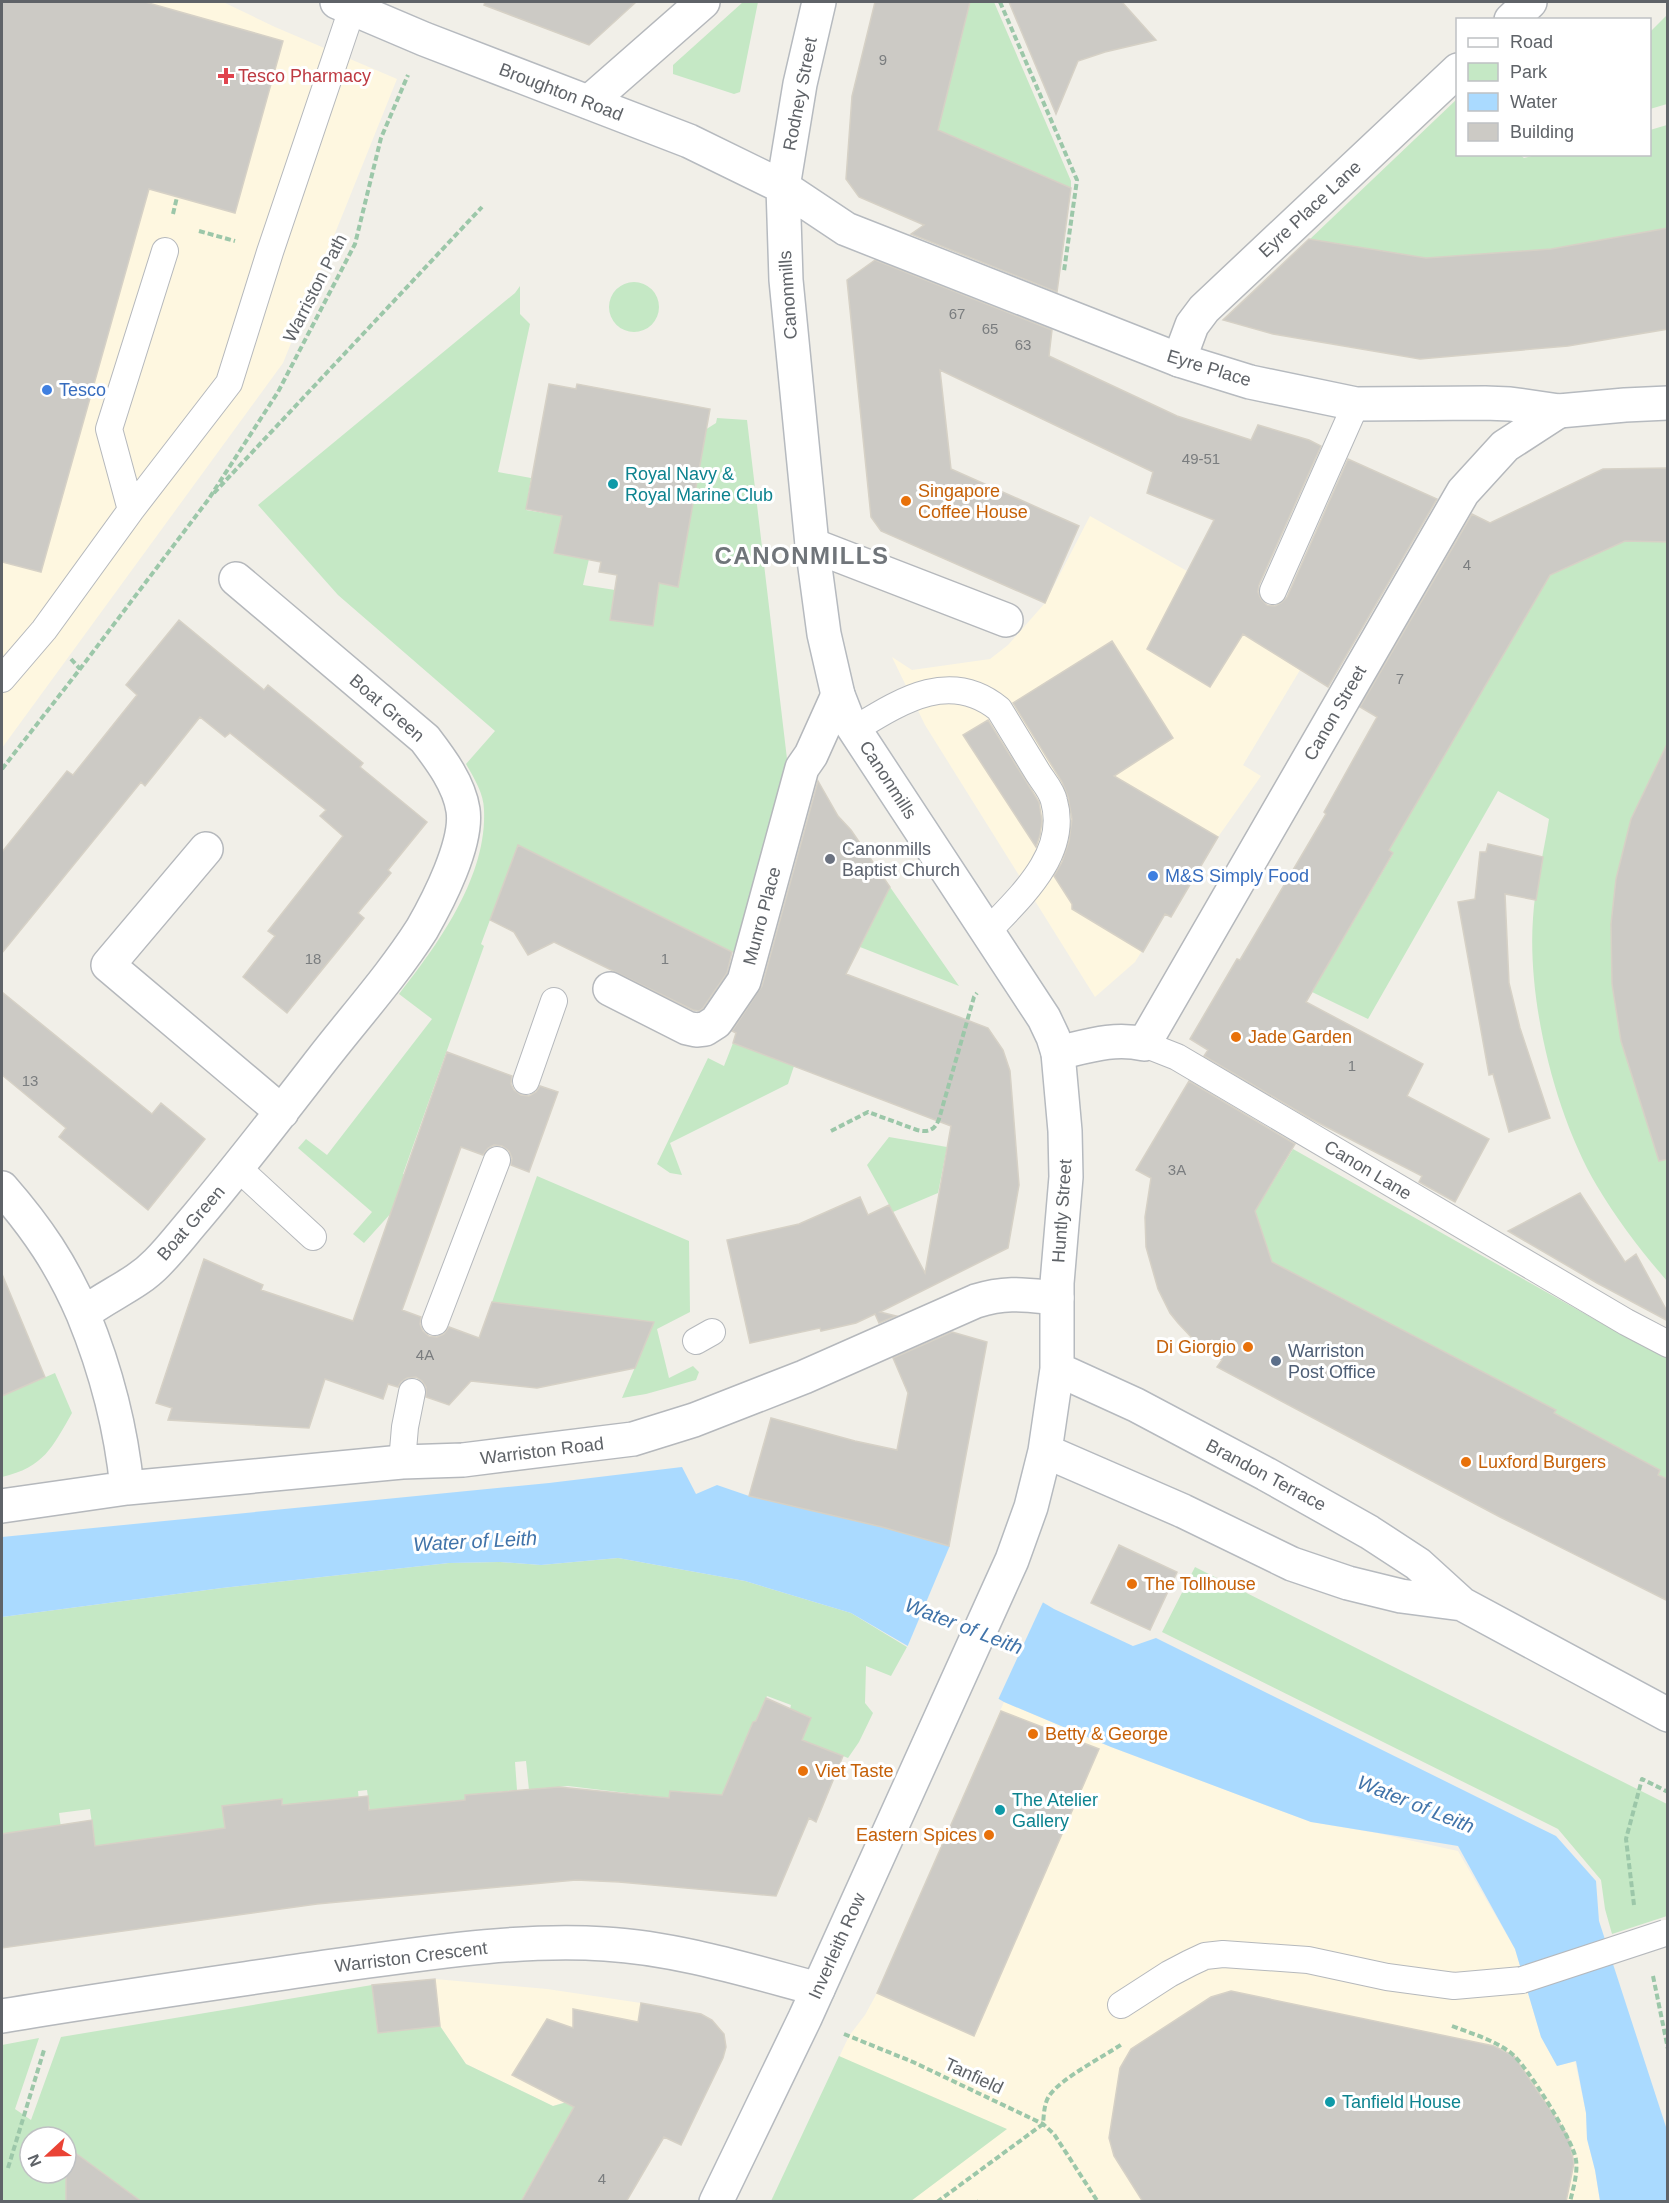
<svg xmlns="http://www.w3.org/2000/svg" width="1669" height="2203" font-family="Helvetica,sans-serif">
<style>
.commercial{fill:#fef7e0}
.green{fill:#c5e8c5;fill-rule:evenodd}
.water{fill:#aadaff}
.pier{fill:#f1efe8}
.building{fill:#cccac5;stroke:#d6d1c6;stroke-width:1.5}
.lines{fill:none;stroke-linecap:round;stroke-linejoin:round}
.lane-casing{stroke:#b5b8bc;stroke-width:28}
.street-casing{stroke:#b5b8bc;stroke-width:36}
.secondary-casing{stroke:#b6babf;stroke-width:36}
.path{stroke:#9cc7a9;stroke-width:4;stroke-dasharray:6 3;stroke-linecap:butt}
.lane{stroke:#fff;stroke-width:26}
.street{stroke:#fff;stroke-width:33}
.secondary{stroke:#fff;stroke-width:33}
.lane-bridge-casing{stroke:#b5b8bc;stroke-width:28;stroke-linecap:butt}
.lane-bridge{stroke:#fff;stroke-width:26}
.health-dot{fill:#e0444e;stroke:#fff;stroke-width:2}
.shop-dot{fill:#3f7fe0;stroke:#fff;stroke-width:2}
.culture-dot{fill:#0f9aa8;stroke:#fff;stroke-width:2}
.food-dot{fill:#e8710a;stroke:#fff;stroke-width:2}
.worship-dot{fill:#6b7280;stroke:#fff;stroke-width:2}
.service-dot{fill:#5c6f8a;stroke:#fff;stroke-width:2}
.labels{text-anchor:middle;dominant-baseline:central;stroke-width:6;stroke-linejoin:round;paint-order:stroke}
.number-label{font-size:15px;fill:#7a7d7f}
.health-label{font-size:18px;fill:#be3a42;stroke:#fff;text-anchor:start}
.street-label{font-size:18px;fill:#5f6368;stroke:#fff}
.shop-label{font-size:18px;fill:#366cbe;stroke:#fff;text-anchor:start}
.culture-label{font-size:18px;fill:#0d838f;stroke:#fff;text-anchor:start}
.food-label{font-size:18px;fill:#c56008;stroke:#fff;text-anchor:start}
.worship-label{font-size:18px;fill:#5b616d;stroke:#fff;text-anchor:start}
.service-label{font-size:18px;fill:#4e5e75;stroke:#fff;text-anchor:start}
.water-label{font-size:20px;font-style:italic;fill:#4174aa;stroke:#fff}
.district-label{font-size:24px;font-weight:bold;letter-spacing:1.5px;fill:#70757a;stroke:#fff}
</style>
<rect width="100%" height="100%" fill="#f1efe8"/>
<path class="commercial" d="M 2,2 L 223,2 L 275,27 L 397,79 L 283,363 L 2,748 Z
M 1090,516 L 1187,571 L 1177,592 L 1300,670 L 1243,765 L 1261,776 L 1218,837 L 1171,917 L 1165,914 L 1135,962 L 1095,997 L 925,725 L 892,657 L 912,670 L 990,659 L 1008,645 L 1045,603 Z
M 1004,1702 L 1111,1747 L 1311,1822 L 1377,1833 L 1458,1851 L 1515,1949 L 1541,2037 L 1557,2066 L 1575,2061 L 1586,2113 L 1587,2139 L 1595,2170 L 1600,2201 L 771,2202 L 849,2036 L 865,2015 L 877,1993 Z
M 435,1979 L 547,1989 L 641,2003 L 701,2014 L 712,2020 L 720,2028 L 724,2034 L 726,2047 L 723,2058 L 681,2145 L 587,2095 L 553,2106 L 466,2064 L 440,2026 Z"/>
<path class="green" d="M 743,2 L 758,2 L 740,92 L 734,94 L 673,74 L 673,65 Z
M 970,2 L 994,2 L 1071,181 L 1071,188 L 938,130 Z
M 1667,15 L 1667,104 L 1650,109 L 1650,32 Z
M 1457,99 L 1458,154 L 1520,155 L 1524,158 L 1540,154 L 1650,154 L 1650,130 L 1667,125 L 1667,228 L 1551,249 L 1426,258 L 1309,240 Z
M609 307a25 25 0 1 1 50 0a25 25 0 1 1-50 0Z
M 520,286 L 520,314 L 530,324 L 498,472 L 531,478 L 526,510 L 562,516 L 555,553 L 589,559 L 583,585 L 615,590 L 611,620 L 653,626 L 659,583 L 678,586 L 705,430 L 716,423 L 717,418 L 747,420 L 787,759 L 736,954 L 518,845 L 481,944 L 484,946 L 403,1174 L 406,1175 L 392,1212 L 364,1243 L 353,1234 L 372,1212 L 298,1148 L 306,1139 L 327,1155 L 432,1019 L 399,994 C 438,944 487,877 484,810 C 484,794 474,778 466,764 L 495,731 L 338,595 L 258,505 L 515,293 Z
M 1625,541 L 1667,542 L 1667,746 L 1631,819 L 1611,924 L 1612,984 L 1621,1041 L 1638,1093 L 1667,1154 L 1667,1281 C 1642,1252 1617,1220 1597,1186 C 1555,1115 1527,1001 1533,918 C 1535,885 1544,852 1549,819 L 1498,791 L 1368,1019 L 1312,992 L 1393,854 L 1389,850 L 1557,562 L 1565,568 Z
M 890,887 L 959,986 L 860,947 Z
M 733,1043 L 794,1066 L 788,1084 L 670,1143 L 682,1175 L 670,1173 L 657,1164 L 708,1058 L 724,1066 Z
M 889,1137 L 947,1147 L 938,1193 L 893,1212 L 867,1165 Z
M 1293,1149 L 1603,1324 L 1667,1358 L 1667,1479 L 1658,1475 L 1660,1470 L 1554,1413 L 1556,1410 L 1272,1262 L 1255,1211 Z
M 537,1176 L 689,1241 L 690,1312 L 657,1329 L 669,1378 L 693,1366 L 699,1372 L 696,1380 L 646,1394 L 622,1398 L 654,1322 L 492,1302 Z
M 55,1373 L 72,1413 C 52,1448 44,1467 2,1477 L 2,1396 Z
M 618,1558 L 745,1581 L 851,1613 L 907,1647 L 891,1676 L 866,1666 L 865,1703 L 873,1713 L 859,1742 L 848,1758 L 802,1740 L 810,1717 L 790,1709 L 791,1705 L 767,1696 L 756,1721 L 753,1722 L 717,1809 L 692,1792 L 670,1791 L 669,1798 L 568,1786 L 529,1790 L 526,1761 L 515,1762 L 517,1790 L 466,1795 L 466,1800 L 370,1811 L 367,1790 L 358,1791 L 360,1812 L 284,1820 L 282,1799 L 222,1806 L 225,1828 L 95,1846 L 90,1809 L 59,1813 L 64,1850 L 2,1860 L 2,1617 L 222,1588 L 449,1563 L 500,1562 L 541,1565 Z
M 1195,1567 L 1667,1804 L 1667,1916 L 1612,1934 L 1605,1909 L 1601,1880 L 1558,1829 L 1162,1632 Z
M 372,1985 L 378,2033 L 440,2026 L 466,2064 L 553,2106 L 567,2102 L 575,2106 L 521,2201 L 2,2202 L 2,2045 L 39,2038 L 15,2109 L 31,2120 L 61,2037 ZM 30,2137 L 66,2137 L 66,2173 L 30,2173 Z
M 839,2056 L 1007,2129 L 911,2201 L 771,2201 Z"/>
<path class="water" d="M 682,1467 L 696,1494 L 717,1485 L 749,1496 L 882,1527 L 949,1546 L 1054,1609 L 1133,1646 L 1156,1638 L 1556,1836 L 1596,1881 L 1599,1921 L 1667,2130 L 1667,2201 L 1600,2201 L 1595,2170 L 1587,2139 L 1586,2113 L 1576,2061 L 1557,2066 L 1541,2037 L 1515,1949 L 1458,1846 L 1311,1822 L 1111,1747 L 1004,1702 L 851,1613 L 745,1581 L 618,1558 L 541,1565 L 500,1562 L 449,1563 L 222,1588 L 2,1617 L 2,1537 L 549,1483 Z"/>
<path class="pier" d="M 951,1543 L 1044,1600 L 997,1702 L 906,1650 Z"/>
<path class="building" d="M 2,2 L 145,2 L 283,41 L 235,213 L 149,189 L 41,572 L 2,562 Z
M 485,2 L 636,2 L 589,45 L 484,5 Z
M 875,2 L 970,2 L 938,130 L 1071,188 L 1057,292 L 911,234 L 924,225 L 859,197 L 846,179 L 852,96 Z
M 1009,2 L 1122,2 L 1156,40 L 1105,52 L 1078,61 L 1056,114 Z
M 1668,228 L 1668,329 L 1568,346 L 1420,359 L 1273,334 L 1223,320 L 1309,239 L 1426,258 L 1551,249 Z
M 875,260 L 1052,330 L 1049,356 L 1177,416 L 1251,440 L 1258,425 L 1309,440 L 1321,446 L 1259,585 L 1258,592 L 1261,599 L 1267,605 L 1275,606 L 1281,603 L 1287,597 L 1348,459 L 1437,499 L 1328,687 L 1243,634 L 1210,687 L 1147,649 L 1214,520 L 1147,493 L 1153,472 L 940,370 L 951,469 L 1079,526 L 1045,603 L 881,531 L 871,517 L 847,280 Z
M 549,384 L 576,389 L 577,384 L 710,409 L 678,587 L 659,583 L 653,626 L 610,620 L 617,575 L 599,572 L 601,562 L 554,553 L 562,516 L 526,509 Z
M 1668,468 L 1668,542 L 1625,541 L 1550,575 L 1389,850 L 1393,853 L 1306,1002 L 1423,1064 L 1407,1096 L 1489,1139 L 1455,1202 L 1419,1182 L 1422,1176 L 1311,1119 L 1204,1056 L 1208,1050 L 1190,1039 L 1237,959 L 1240,960 L 1326,814 L 1324,812 L 1377,717 L 1360,707 L 1472,514 L 1490,523 L 1603,469 Z
M 179,620 L 264,690 L 268,685 L 363,763 L 360,767 L 427,822 L 388,870 L 391,873 L 358,913 L 364,918 L 287,1013 L 243,977 L 275,936 L 268,931 L 343,836 L 320,816 L 326,810 L 230,733 L 225,737 L 200,717 L 145,786 L 141,782 L 2,953 L 2,852 L 67,771 L 73,775 L 137,695 L 126,685 Z
M 1112,641 L 1173,738 L 1114,776 L 1218,837 L 1171,917 L 1165,914 L 1143,952 L 1072,909 L 1072,904 L 1054,876 L 1062,862 L 1069,841 L 1072,819 L 1068,797 L 1062,782 L 1013,703 Z
M 988,720 L 1039,802 L 1042,821 L 1040,835 L 1036,847 L 963,735 Z
M 1668,742 L 1668,1159 L 1659,1161 L 1621,1041 L 1612,984 L 1611,924 L 1616,879 L 1631,819 Z
M 818,781 L 838,816 L 851,830 L 890,887 L 846,974 L 988,1028 L 1003,1050 L 1010,1071 L 1019,1185 L 1008,1248 L 880,1312 L 896,1316 L 879,1323 L 875,1314 L 856,1323 L 821,1331 L 820,1328 L 750,1343 L 727,1240 L 799,1224 L 860,1197 L 868,1215 L 889,1205 L 925,1273 L 951,1126 L 733,1043 L 736,1033 L 732,1031 L 762,986 Z
M 1488,844 L 1543,857 L 1536,900 L 1505,894 L 1509,983 L 1520,1028 L 1550,1118 L 1509,1132 L 1493,1074 L 1489,1075 L 1458,902 L 1475,899 L 1480,852 L 1486,852 Z
M 518,845 L 732,952 L 727,973 L 703,1008 L 699,1011 L 693,1010 L 554,942 L 528,955 L 514,932 L 490,920 Z
M 2,992 L 152,1114 L 161,1103 L 205,1139 L 148,1210 L 59,1137 L 66,1128 L 2,1075 Z
M 447,1052 L 512,1076 L 511,1084 L 514,1090 L 521,1095 L 529,1096 L 536,1092 L 540,1086 L 558,1092 L 529,1172 L 511,1165 L 512,1158 L 509,1151 L 502,1146 L 494,1145 L 488,1148 L 483,1155 L 461,1147 L 402,1310 L 421,1317 L 420,1324 L 423,1331 L 429,1336 L 437,1337 L 444,1334 L 449,1327 L 479,1338 L 492,1302 L 654,1322 L 635,1368 L 537,1388 L 471,1381 L 449,1405 L 426,1397 L 426,1387 L 422,1381 L 416,1377 L 407,1378 L 401,1382 L 398,1387 L 388,1384 L 383,1399 L 325,1379 L 309,1428 L 168,1420 L 172,1408 L 156,1403 L 204,1259 L 263,1285 L 261,1290 L 353,1321 Z
M 1189,1081 L 1295,1144 L 1255,1211 L 1272,1262 L 1556,1410 L 1554,1413 L 1660,1470 L 1658,1475 L 1668,1479 L 1668,1601 L 1500,1517 L 1217,1367 L 1222,1360 L 1192,1338 L 1178,1323 L 1170,1313 L 1158,1289 L 1146,1247 L 1145,1217 L 1151,1178 L 1136,1170 Z
M 1580,1193 L 1625,1262 L 1636,1254 L 1668,1313 L 1668,1321 L 1597,1283 L 1508,1231 Z
M 2,1274 L 45,1377 L 2,1396 Z
M 952,1332 L 987,1342 L 949,1546 L 882,1527 L 749,1496 L 771,1418 L 855,1441 L 897,1450 L 908,1393 L 893,1358 Z
M 1119,1545 L 1177,1572 L 1150,1630 L 1091,1603 Z
M 766,1698 L 811,1718 L 802,1740 L 843,1756 L 816,1822 L 809,1818 L 776,1896 L 619,1882 L 576,1880 L 317,1904 L 2,1948 L 2,1834 L 92,1820 L 95,1846 L 225,1828 L 222,1806 L 282,1799 L 282,1805 L 368,1796 L 369,1810 L 465,1800 L 465,1795 L 559,1787 L 669,1798 L 670,1791 L 722,1795 L 753,1722 L 756,1721 Z
M 1001,1711 L 1099,1749 L 974,2036 L 877,1993 Z
M 435,1979 L 440,2026 L 378,2033 L 372,1985 Z
M 1231,1991 L 1494,2046 L 1514,2056 L 1568,2136 L 1574,2163 L 1566,2202 L 1143,2202 L 1114,2156 L 1109,2138 L 1120,2068 L 1131,2049 L 1211,1997 Z
M 641,2003 L 701,2014 L 712,2020 L 724,2034 L 726,2047 L 723,2058 L 681,2145 L 664,2137 L 626,2202 L 521,2202 L 574,2107 L 512,2075 L 547,2019 L 573,2028 L 573,2009 L 638,2022 Z
M 66,2146 L 142,2202 L 66,2202 Z"/>
<g class="lines">
<g class="lane-casing">
<path id="lane" d="M 131,510 L 109,429 L 165,251
M 1273,591 L 1356,404
M 2,679 L 44,630 L 131,510 L 229,383 L 270,252 L 352,9
M 855,729 C 901,701 950,669 999,709 C 1012,730 1025,752 1038,773 C 1043,781 1052,791 1054,801 C 1069,854 1020,897 988,931
M 1144,1044 L 1177,1057 L 1626,1322 L 1668,1344
M 526,1081 L 554,1001
M 238,1168 L 313,1237
M 435,1322 L 497,1160
M 696,1341 L 712,1332
M 402,1462 L 405,1427 L 412,1392
M 1121,2005 L 1169,1974 L 1190,1963 L 1205,1956 L 1223,1954 L 1308,1960 L 1387,1977 L 1454,1986 L 1522,1980"/>
</g>
<g class="street-casing">
<path id="street" d="M 1511,20 L 1530,2
M 589,102 L 703,2
M 1179,360 L 1192,325 L 1204,309 L 1458,70
M 812,545 L 1006,620
M 206,849 L 108,965 L 282,1112
M 610,989 L 687,1028 L 696,1030 L 705,1029 L 716,1022 L 744,981 L 802,768 L 811,755 L 838,695
M 1058,1053 C 1088,1046 1114,1037 1144,1044 L 1463,492 L 1505,446 L 1559,411
M 2,1188 C 37,1228 62,1265 83,1314
M 127,1488 C 121,1427 106,1370 83,1314 C 107,1295 136,1285 157,1263 C 171,1249 183,1233 196,1218 C 239,1167 279,1115 320,1062 C 354,1018 392,976 422,929 C 438,901 468,843 463,810 C 459,784 441,760 425,739 L 236,579
M 2,1506 L 127,1488 L 402,1462 L 463,1460 L 633,1439 L 694,1420 L 804,1377 L 976,1301 C 1007,1291 1026,1295 1057,1298
M 2,2016 C 109,1998 217,1983 325,1967 C 415,1955 514,1938 605,1944 C 676,1948 750,1971 818,1989"/>
</g>
<g class="secondary-casing">
<path id="secondary" d="M 337,2 L 424,39 L 689,141 L 783,187 L 846,229 L 1179,360 L 1250,382 L 1356,404 L 1485,403 L 1510,404 L 1559,411 L 1625,405 L 1668,403
M 1057,1369 L 1136,1405 L 1266,1474 L 1369,1532 L 1418,1564 L 1462,1604 L 1668,1715
M 1045,1451 L 1183,1511 L 1292,1564 L 1348,1583 L 1401,1596 L 1462,1604
M 716,2202 L 805,2018 L 1012,1560 L 1031,1507 L 1045,1451 L 1057,1369 L 1057,1283 L 1066,1177 L 1065,1131 L 1058,1053 L 1053,1037 L 1044,1018 L 847,718 L 838,695 L 824,634 L 812,545 L 786,280 L 783,187 L 800,84 L 819,2"/>
</g>
<path class="path" d="M 1000,2 L 1077,180 L 1064,271
M 173,214 L 177,197
M 199,231 L 235,241
M 214,493 L 482,207
M 71,659 L 80,669
M 2,769 L 80,669 L 208,500 L 278,392 L 355,244 L 381,138 L 408,75
M 831,1131 L 868,1112 L 917,1130 C 928,1133 935,1130 939,1119 L 974,997 L 977,993
M 1634,1905 L 1626,1839 L 1642,1779 L 1668,1792
M 1653,1976 L 1668,2049
M 1452,2026 C 1473,2034 1494,2040 1511,2053 C 1526,2064 1574,2141 1576,2160 C 1578,2173 1573,2189 1570,2202
M 844,2034 L 913,2062 L 1043,2124 L 1054,2134 L 1098,2202
M 8,2168 L 44,2050
M 937,2202 L 1043,2124 C 1044,2114 1044,2104 1049,2096 C 1061,2078 1103,2057 1122,2044
M 978,2202 L 979,2201"/>
<use href="#lane" class="lane"/>
<use href="#street" class="street"/>
<use href="#secondary" class="secondary"/>
<g class="lane-bridge-casing">
<path id="lane-bridge" d="M 1522,1980 L 1665,1933"/>
</g>
<use href="#lane-bridge" class="lane-bridge"/>
</g>
<path class="health-dot" d="M223 67h6v6h6v6h-6v6h-6v-6h-6v-6h6z"/>
<g class="shop-dot">
<circle cx="47" cy="390" r="6"/>
<circle cx="1153" cy="876" r="6"/>
</g>
<g class="culture-dot">
<circle cx="613" cy="484" r="6"/>
<circle cx="1000" cy="1810" r="6"/>
<circle cx="1330" cy="2102" r="6"/>
</g>
<g class="food-dot">
<circle cx="906" cy="501" r="6"/>
<circle cx="1236" cy="1037" r="6"/>
<circle cx="1248" cy="1347" r="6"/>
<circle cx="1466" cy="1462" r="6"/>
<circle cx="1132" cy="1584" r="6"/>
<circle cx="1033" cy="1734" r="6"/>
<circle cx="803" cy="1771" r="6"/>
<circle cx="989" cy="1835" r="6"/>
</g>
<circle class="worship-dot" cx="830" cy="859" r="6"/>
<circle class="service-dot" cx="1276" cy="1361" r="6"/>
<g class="labels">
<g class="number-label">
<text x="883" y="59">9</text>
<text x="957" y="313">67</text>
<text x="990" y="328">65</text>
<text x="1023" y="344">63</text>
<text x="1201" y="458">49-51</text>
<text x="1467" y="564">4</text>
<text x="1400" y="678">7</text>
<text x="313" y="958">18</text>
<text x="665" y="958">1</text>
<text x="1352" y="1065">1</text>
<text x="30" y="1080">13</text>
<text x="1177" y="1169">3A</text>
<text x="425" y="1354">4A</text>
<text x="602" y="2178">4</text>
</g>
<g class="health-label">
<text x="238" y="76">Tesco Pharmacy</text>
</g>
<g class="street-label">
<text transform="translate(561 92) rotate(21)">Broughton Road</text>
<text transform="translate(800 94) rotate(-79)">Rodney Street</text>
<text transform="translate(1310 209) rotate(-43)">Eyre Place Lane</text>
<text transform="translate(315 288) rotate(-63)">Warriston Path</text>
<text transform="translate(788 295) rotate(-94)">Canonmills</text>
<text transform="translate(1209 368) rotate(17)">Eyre Place</text>
<text transform="translate(387 708) rotate(41)">Boat Green</text>
<text transform="translate(1335 713) rotate(-60)">Canon Street</text>
<text transform="translate(888 780) rotate(57)">Canonmills</text>
<text transform="translate(762 916) rotate(-75)">Munro Place</text>
<text transform="translate(1368 1170) rotate(31)">Canon Lane</text>
<text transform="translate(1062 1211) rotate(-86)">Huntly Street</text>
<text transform="translate(191 1223) rotate(-49)">Boat Green</text>
<text transform="translate(542 1451) rotate(-7)">Warriston Road</text>
<text transform="translate(1266 1475) rotate(28)">Brandon Terrace</text>
<text transform="translate(837 1946) rotate(-66)">Inverleith Row</text>
<text transform="translate(411 1957) rotate(-7)">Warriston Crescent</text>
<text transform="translate(974 2076) rotate(25)">Tanfield</text>
</g>
<g class="shop-label">
<text x="59" y="390">Tesco</text>
<text x="1165" y="876">M&amp;S Simply Food</text>
</g>
<g class="culture-label">
<text x="625" y="474">Royal Navy &amp;<tspan x="625" dy="21">Royal Marine Club</tspan></text>
<text x="1012" y="1800">The Atelier<tspan x="1012" dy="21">Gallery</tspan></text>
<text x="1342" y="2102">Tanfield House</text>
</g>
<g class="food-label">
<text x="918" y="491">Singapore<tspan x="918" dy="21">Coffee House</tspan></text>
<text x="1248" y="1037">Jade Garden</text>
<text x="1236" y="1347" text-anchor="end">Di Giorgio</text>
<text x="1478" y="1462">Luxford Burgers</text>
<text x="1144" y="1584">The Tollhouse</text>
<text x="1045" y="1734">Betty &amp; George</text>
<text x="815" y="1771">Viet Taste</text>
<text x="977" y="1835" text-anchor="end">Eastern Spices</text>
</g>
<g class="worship-label">
<text x="842" y="849">Canonmills<tspan x="842" dy="21">Baptist Church</tspan></text>
</g>
<g class="service-label">
<text x="1288" y="1351">Warriston<tspan x="1288" dy="21">Post Office</tspan></text>
</g>
<g class="water-label">
<text transform="translate(475 1541) rotate(-3)">Water of Leith</text>
<text transform="translate(964 1626) rotate(21)">Water of Leith</text>
<text transform="translate(1416 1804) rotate(22)">Water of Leith</text>
</g>
<g class="district-label">
<text x="802" y="555">CANONMILLS</text>
</g>
</g>
<rect width="1669" height="2203" fill="none" stroke="#5f6368" stroke-width="6"/>
<rect x="1456" y="18" width="195" height="138" fill="#ffffff" stroke="#bfc1c3" stroke-width="1.5"/>
<rect x="1468" y="38" width="30" height="9" fill="#ffffff" stroke="#bfc1c3" stroke-width="1.5"/>
<text x="1510" y="48" font-size="18" fill="#5f6368">Road</text>
<rect x="1468" y="63" width="30" height="18" fill="#c5e8c5" stroke="#bfc1c3" stroke-width="1.5"/>
<text x="1510" y="78" font-size="18" fill="#5f6368">Park</text>
<rect x="1468" y="93" width="30" height="18" fill="#aadaff" stroke="#bfc1c3" stroke-width="1.5"/>
<text x="1510" y="108" font-size="18" fill="#5f6368">Water</text>
<rect x="1468" y="123" width="30" height="18" fill="#cccac5" stroke="#bfc1c3" stroke-width="1.5"/>
<text x="1510" y="138" font-size="18" fill="#5f6368">Building</text>
<g transform="translate(48 2155) rotate(248)"><circle r="28" fill="#ffffff" stroke="#bfc1c3" stroke-width="1.5"/>
<path d="M0-4.5L10 22L0 15L-10 22Z" fill="#ea4335"/>
<text y="-9" font-size="16" font-weight="bold" text-anchor="middle" fill="#5f6368">N</text>
</g>
</svg>
